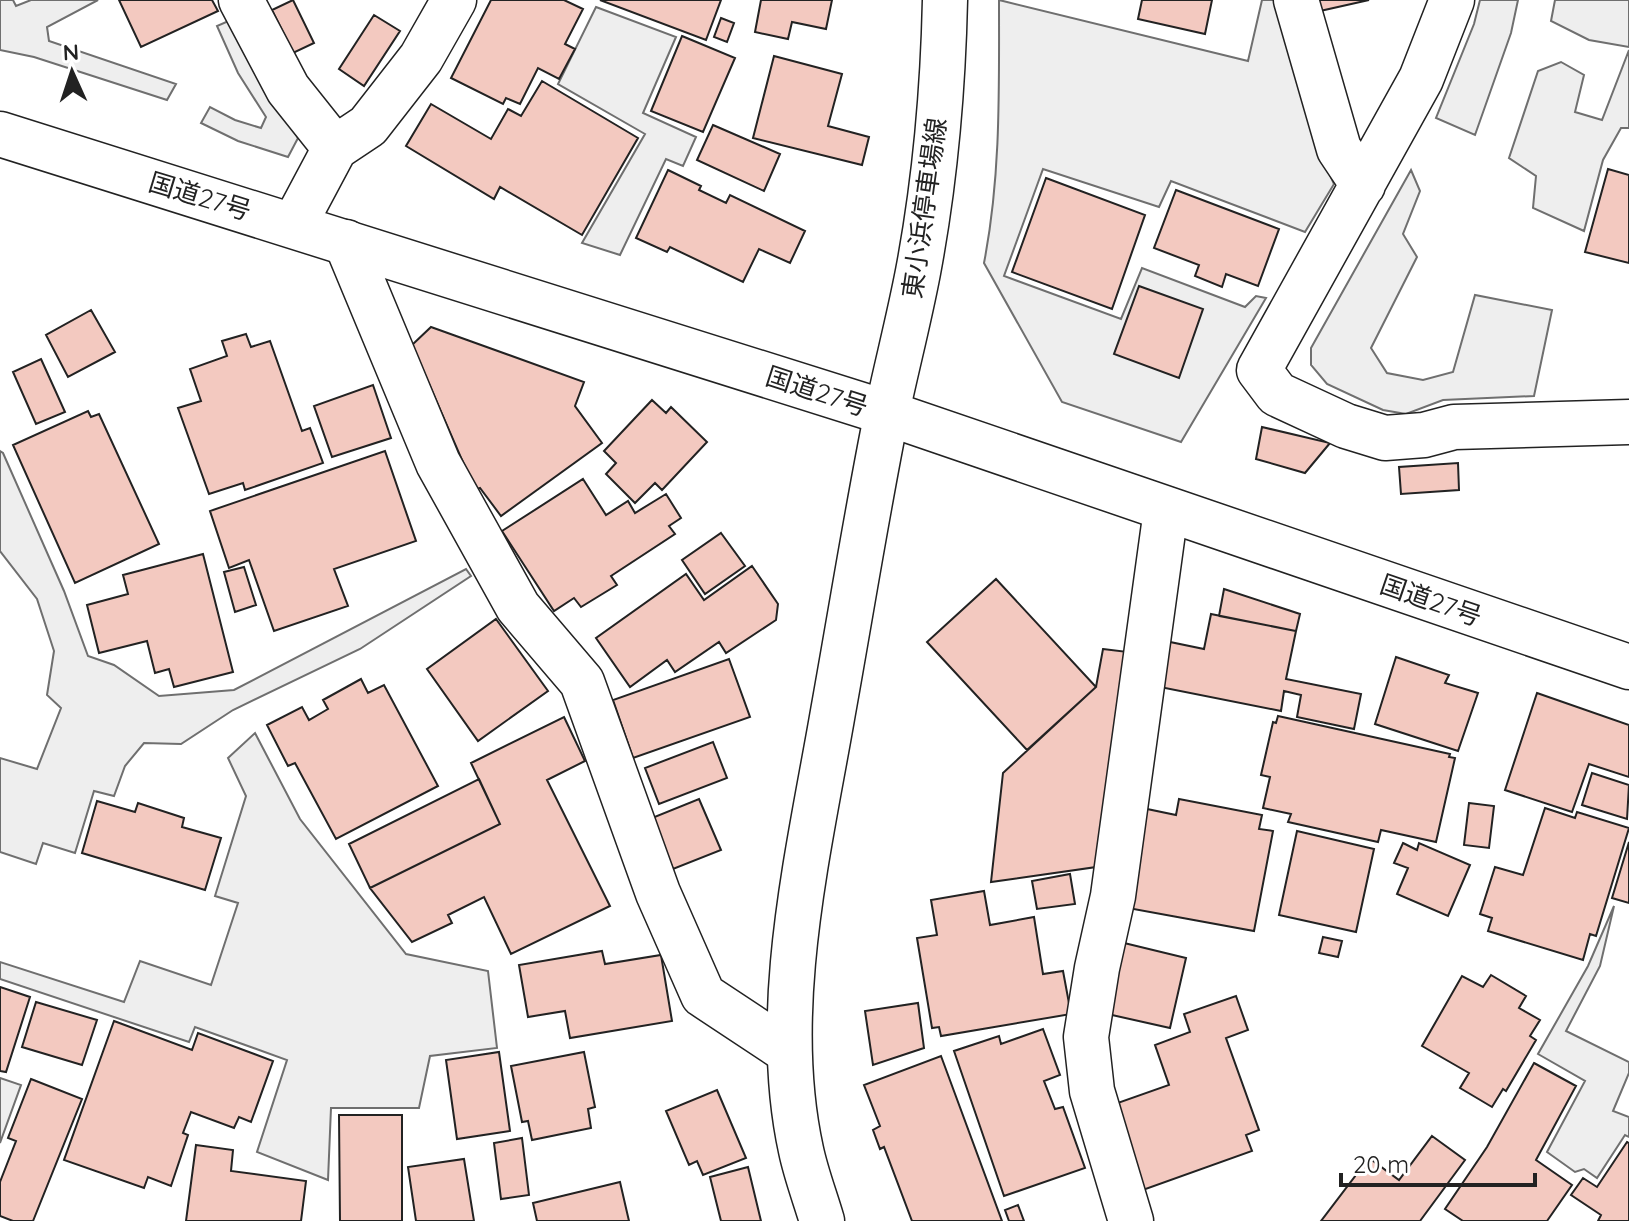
<svg xmlns="http://www.w3.org/2000/svg" width="1629" height="1221" font-family="Quicksand,'Noto Sans JP',sans-serif">
<style>
.green{fill:#eee;stroke:#6f6f6f;stroke-width:2}
.building{fill:#f3c9c0;stroke:#222;stroke-width:2}
.lines{fill:none;stroke-linecap:round;stroke-linejoin:round}
.minor-casing{stroke:#222;stroke-width:47}
.major-casing{stroke:#222;stroke-width:47}
.highway-casing{stroke:#222;stroke-width:47}
.minor{stroke:#fff;stroke-width:44}
.major{stroke:#fff;stroke-width:44}
.highway{stroke:#fff;stroke-width:44}
.labels{text-anchor:middle;dominant-baseline:central;stroke-width:6;stroke-linejoin:round;paint-order:stroke}
.street-label{font-size:26px;fill:#222;stroke:#fff}
</style>
<rect width="100%" height="100%" fill="#fff"/>
<path class="green" d="M 0,0 L 13,0 L 16,6 L 31,0 L 98,0 L 47,27 L 49,41 L 176,84 L 167,100 L 34,57 L 0,50 Z
M 999,0 L 1248,61 L 1262,0 L 1277,0 L 1317,146 L 1334,184 L 1305,232 L 1171,181 L 1159,207 L 1043,169 L 1004,276 L 1121,319 L 1142,268 L 1245,307 L 1256,296 L 1266,298 L 1181,442 L 1062,402 L 984,263 C 1001,176 999,88 999,0 Z
M 1480,0 L 1518,0 L 1511,33 L 1475,135 L 1436,118 L 1474,24 Z
M 1555,0 L 1629,0 L 1629,47 L 1589,40 L 1551,21 Z
M 596,7 L 676,37 L 643,113 L 696,137 L 683,166 L 666,159 L 620,255 L 582,243 L 645,134 L 558,84 Z
M 233,19 L 256,67 L 298,138 L 288,157 L 238,141 L 201,123 L 210,107 L 235,120 L 261,128 L 266,117 L 238,73 L 217,26 Z
M 1629,50 L 1629,128 L 1621,128 L 1603,160 L 1584,231 L 1533,208 L 1536,176 L 1509,158 L 1538,71 L 1561,62 L 1584,75 L 1575,112 L 1602,120 Z
M 1411,170 L 1420,191 L 1403,234 L 1417,257 L 1371,348 L 1387,373 L 1423,380 L 1453,372 L 1475,295 L 1552,310 L 1534,396 L 1443,400 L 1406,414 L 1383,410 L 1327,384 L 1311,365 L 1311,348 Z
M 0,451 L 3,453 L 64,591 L 88,656 L 114,665 L 159,696 L 234,690 L 466,569 L 471,576 L 360,649 L 233,710 L 181,744 L 144,743 L 125,766 L 114,796 L 94,791 L 75,853 L 43,843 L 36,864 L 0,852 L 0,758 L 37,769 L 61,708 L 47,695 L 54,651 L 37,599 L 0,551 Z
M 255,733 L 300,819 L 406,954 L 488,971 L 497,1048 L 430,1056 L 419,1108 L 331,1108 L 328,1180 L 257,1152 L 287,1060 L 195,1027 L 189,1042 L 0,979 L 0,962 L 124,1002 L 140,961 L 211,985 L 238,903 L 215,896 L 246,796 L 228,758 Z
M 1614,906 L 1600,966 L 1566,1031 L 1629,1062 L 1629,1073 L 1613,1111 L 1629,1117 L 1629,1137 L 1625,1135 L 1597,1178 L 1584,1169 L 1575,1172 L 1547,1152 L 1585,1081 L 1538,1054 L 1588,966 Z
M 0,1078 L 21,1085 L 0,1143 Z"/>
<path class="building" d="M 119,0 L 212,0 L 218,11 L 141,47 Z
M 293,0 L 314,43 L 293,53 L 272,10 Z
M 491,0 L 564,0 L 583,9 L 565,44 L 575,49 L 559,79 L 538,68 L 520,104 L 506,98 L 503,104 L 451,78 Z
M 600,0 L 721,0 L 706,40 Z
M 761,0 L 832,0 L 826,29 L 792,22 L 788,39 L 755,32 Z
M 1142,0 L 1212,0 L 1205,34 L 1138,19 Z
M 1318,0 L 1369,0 L 1320,11 Z
M 374,15 L 400,31 L 364,86 L 339,69 Z
M 721,18 L 734,23 L 727,42 L 714,37 Z
M 682,36 L 735,58 L 703,132 L 651,111 Z
M 774,56 L 842,74 L 828,126 L 869,137 L 862,165 L 753,138 Z
M 542,81 L 638,138 L 582,235 L 500,187 L 494,199 L 406,146 L 431,104 L 491,139 L 508,109 L 521,116 Z
M 713,125 L 780,154 L 764,191 L 697,160 Z
M 1608,169 L 1629,175 L 1629,263 L 1585,252 Z
M 668,170 L 701,186 L 699,190 L 726,203 L 730,195 L 805,231 L 790,263 L 759,249 L 743,282 L 670,247 L 667,252 L 636,238 Z
M 1046,178 L 1145,215 L 1112,309 L 1012,272 Z
M 1176,190 L 1279,229 L 1258,286 L 1226,274 L 1222,287 L 1195,276 L 1199,265 L 1154,248 Z
M 1139,286 L 1203,309 L 1179,378 L 1114,354 Z
M 91,310 L 115,352 L 68,377 L 46,335 Z
M 431,327 L 584,382 L 575,406 L 602,443 L 501,516 L 480,488 L 475,490 L 412,345 Z
M 246,334 L 251,347 L 270,341 L 302,431 L 310,428 L 323,463 L 245,490 L 243,483 L 209,494 L 178,408 L 201,401 L 190,369 L 227,356 L 222,341 Z
M 41,359 L 65,412 L 36,424 L 13,372 Z
M 373,385 L 391,438 L 332,457 L 314,406 Z
M 652,400 L 666,413 L 671,407 L 707,442 L 662,490 L 655,483 L 635,503 L 606,474 L 616,463 L 604,451 Z
M 88,411 L 91,417 L 99,414 L 159,544 L 75,583 L 13,445 Z
M 1262,427 L 1330,443 L 1305,473 L 1256,459 Z
M 385,451 L 416,541 L 334,569 L 348,606 L 274,631 L 249,560 L 229,568 L 210,511 Z
M 1458,463 L 1459,490 L 1401,494 L 1399,467 Z
M 583,479 L 606,515 L 628,501 L 635,513 L 666,494 L 681,518 L 669,526 L 675,534 L 611,576 L 617,585 L 581,607 L 574,598 L 554,611 L 502,531 Z
M 721,533 L 745,566 L 705,594 L 682,560 Z
M 203,554 L 233,672 L 174,687 L 169,669 L 155,673 L 147,641 L 99,653 L 87,605 L 128,594 L 123,575 Z
M 752,566 L 778,604 L 776,620 L 726,653 L 719,642 L 675,672 L 667,660 L 630,687 L 596,638 L 686,574 L 704,600 Z
M 244,567 L 256,605 L 235,612 L 224,572 Z
M 996,579 L 1096,687 L 1027,750 L 927,642 Z
M 1224,589 L 1300,614 L 1296,631 L 1219,616 Z
M 1211,614 L 1296,631 L 1286,679 L 1361,694 L 1354,729 L 1297,717 L 1301,695 L 1284,691 L 1281,711 L 1160,687 L 1170,642 L 1204,649 Z
M 496,619 L 548,691 L 478,741 L 427,669 Z
M 1103,649 L 1128,652 L 1096,867 L 991,882 L 1003,773 L 1096,687 Z
M 1396,657 L 1449,675 L 1445,683 L 1478,693 L 1458,751 L 1375,724 Z
M 729,659 L 750,717 L 633,758 L 613,700 Z
M 361,679 L 368,693 L 384,685 L 438,786 L 336,839 L 295,763 L 288,766 L 267,725 L 302,707 L 309,720 L 328,709 L 323,700 Z
M 1537,693 L 1629,725 L 1629,777 L 1589,764 L 1572,812 L 1505,790 Z
M 1278,716 L 1450,754 L 1449,757 L 1455,758 L 1436,842 L 1381,830 L 1378,842 L 1288,822 L 1291,814 L 1263,808 L 1270,777 L 1261,775 L 1273,722 L 1276,723 Z
M 564,717 L 585,761 L 547,780 L 610,906 L 511,954 L 484,897 L 448,915 L 452,923 L 412,942 L 370,888 L 500,824 L 471,763 Z
M 713,742 L 727,778 L 659,804 L 645,768 Z
M 1592,773 L 1629,785 L 1627,819 L 1582,805 Z
M 479,779 L 500,824 L 370,888 L 349,844 Z
M 699,799 L 721,850 L 673,869 L 652,818 Z
M 1179,799 L 1262,815 L 1259,829 L 1273,831 L 1254,931 L 1128,908 L 1147,809 L 1176,815 Z
M 97,801 L 135,812 L 138,803 L 184,818 L 182,827 L 221,838 L 205,890 L 82,853 Z
M 1469,803 L 1494,806 L 1489,848 L 1464,845 Z
M 1545,808 L 1575,818 L 1577,812 L 1629,828 L 1596,936 L 1590,934 L 1583,960 L 1488,931 L 1492,918 L 1480,914 L 1495,867 L 1523,875 Z
M 1297,831 L 1374,849 L 1356,932 L 1279,915 Z
M 1629,842 L 1629,903 L 1612,898 Z
M 1403,843 L 1417,850 L 1419,843 L 1470,865 L 1448,916 L 1397,894 L 1408,868 L 1394,863 Z
M 1070,874 L 1075,904 L 1037,909 L 1032,881 Z
M 984,891 L 990,925 L 1034,917 L 1043,974 L 1063,971 L 1071,1014 L 941,1036 L 939,1027 L 932,1028 L 917,938 L 937,935 L 931,900 Z
M 1323,937 L 1342,941 L 1338,957 L 1319,953 Z
M 1120,942 L 1186,958 L 1170,1028 L 1103,1013 Z
M 602,951 L 605,964 L 661,955 L 672,1021 L 570,1038 L 565,1011 L 528,1017 L 519,965 Z
M 1491,975 L 1526,996 L 1519,1008 L 1540,1020 L 1530,1036 L 1536,1040 L 1506,1091 L 1503,1089 L 1492,1107 L 1460,1088 L 1469,1073 L 1422,1046 L 1462,976 L 1483,987 Z
M 0,987 L 30,997 L 6,1072 L 0,1071 Z
M 1236,996 L 1248,1030 L 1226,1038 L 1259,1130 L 1246,1135 L 1252,1151 L 1140,1191 L 1109,1106 L 1169,1085 L 1155,1045 L 1190,1032 L 1184,1014 Z
M 36,1002 L 97,1020 L 82,1065 L 22,1047 Z
M 918,1003 L 924,1048 L 873,1065 L 865,1011 Z
M 114,1021 L 192,1050 L 198,1033 L 273,1061 L 251,1122 L 239,1117 L 234,1128 L 191,1112 L 183,1133 L 188,1135 L 171,1186 L 148,1177 L 144,1188 L 64,1160 Z
M 1043,1029 L 1060,1075 L 1044,1081 L 1055,1109 L 1063,1107 L 1085,1168 L 1004,1196 L 954,1051 L 999,1036 L 1001,1044 Z
M 499,1052 L 510,1131 L 457,1139 L 446,1060 Z
M 584,1052 L 595,1107 L 588,1109 L 591,1128 L 532,1140 L 528,1121 L 522,1122 L 511,1066 Z
M 941,1056 L 1002,1221 L 912,1221 L 884,1147 L 880,1149 L 873,1130 L 880,1126 L 864,1085 Z
M 1534,1063 L 1576,1086 L 1536,1160 L 1572,1185 L 1547,1221 L 1463,1221 L 1445,1209 L 1487,1147 Z
M 31,1079 L 82,1099 L 33,1221 L 13,1221 L 0,1216 L 0,1182 L 16,1141 L 8,1138 Z
M 717,1090 L 746,1158 L 703,1175 L 697,1161 L 689,1165 L 666,1111 Z
M 339,1115 L 402,1115 L 402,1221 L 340,1221 Z
M 1432,1136 L 1465,1160 L 1420,1221 L 1321,1221 L 1369,1158 L 1399,1180 Z
M 522,1138 L 529,1195 L 501,1199 L 494,1143 Z
M 1627,1142 L 1629,1143 L 1629,1221 L 1598,1221 L 1601,1215 L 1571,1195 L 1583,1178 L 1597,1187 Z
M 196,1145 L 233,1150 L 231,1171 L 306,1181 L 301,1221 L 186,1221 Z
M 464,1159 L 474,1221 L 416,1221 L 408,1167 Z
M 748,1167 L 761,1221 L 721,1221 L 710,1177 Z
M 620,1182 L 629,1221 L 537,1221 L 533,1203 Z
M 1018,1205 L 1024,1221 L 1009,1221 L 1005,1210 Z"/>
<g class="lines">
<g class="minor-casing">
<path id="minor" d="M 241,0 L 288,89 L 335,148
M 1296,0 L 1339,149 L 1363,185
M 1452,0 L 1421,79 L 1259,370 L 1277,394 L 1346,426 L 1385,438 L 1424,435 L 1454,427 L 1629,422
M 294,225 L 335,148 L 368,126 L 421,58 L 454,0
M 346,242 L 438,463 L 518,607 L 582,682 L 658,893 L 703,995 L 789,1052
M 1131,1221 L 1092,1091 L 1086,1037 L 1097,968 L 1113,896 L 1166,510"/>
</g>
<g class="major-casing">
<path id="major" d="M 822,1221 C 815,1197 806,1174 801,1150 C 770,1009 809,851 833,712 C 851,612 867,511 887,412 C 897,365 909,319 918,272 C 935,182 943,91 945,0"/>
</g>
<g class="highway-casing">
<path id="highway" d="M 0,134 L 887,413 L 1629,667"/>
</g>
<use href="#minor" class="minor"/>
<use href="#major" class="major"/>
<use href="#highway" class="highway"/>
</g>
<g class="labels">
<g class="street-label">
<text transform="translate(200 196) rotate(17)">国道27号</text>
<text transform="translate(924 208) rotate(-82)">東小浜停車場線</text>
<text transform="translate(817 391) rotate(18)">国道27号</text>
<text transform="translate(1431 600) rotate(19)">国道27号</text>
</g>
</g>
<g transform="translate(72 72) rotate(357)" stroke="#ffffff" stroke-width="6" paint-order="stroke">
<path d="M0-6L14 30L0 20L-14 30Z" fill="#222222"/>
<text y="-12" font-size="22" font-weight="bold" text-anchor="middle" fill="#222222">N</text>
</g>
<path d="M1341 1173v12h194v-12" fill="none" stroke="#222222" stroke-width="4"/>
<text x="1353" y="1173" font-size="24" fill="#222222" stroke="#ffffff" stroke-width="6" paint-order="stroke">20 m</text>
</svg>
